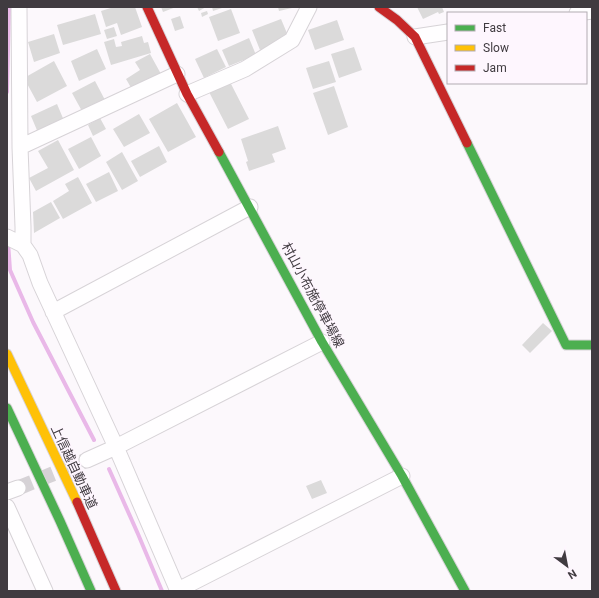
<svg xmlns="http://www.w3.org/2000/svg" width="599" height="598" font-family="Roboto,'Noto Sans JP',sans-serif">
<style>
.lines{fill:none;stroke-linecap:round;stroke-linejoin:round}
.stream{stroke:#e9b8e8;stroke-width:4}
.building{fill:#dbdada}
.street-tunnel{stroke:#d6d2d6;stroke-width:15;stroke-dasharray:15 8;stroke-linecap:butt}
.street-casing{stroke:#d7d3d7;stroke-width:17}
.fast-casing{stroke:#d7d3d7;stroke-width:11}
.slow-casing{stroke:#d7d3d7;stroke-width:11}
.jam-casing{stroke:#d7d3d7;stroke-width:11}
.street{stroke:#fffeff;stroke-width:15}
.fast{stroke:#4caf50;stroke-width:9}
.slow{stroke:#ffc107;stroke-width:9}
.jam{stroke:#c62828;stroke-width:9}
.labels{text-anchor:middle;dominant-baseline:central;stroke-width:3;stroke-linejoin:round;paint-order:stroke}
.street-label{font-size:13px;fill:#403b40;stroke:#fef6fe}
</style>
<rect width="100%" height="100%" fill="#fcf8fc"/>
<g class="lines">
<path class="stream" d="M 7,92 L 9,7
M 8,242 L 10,270 L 33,322 L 94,440
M 109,469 L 138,534 L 162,591"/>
</g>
<path class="building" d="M 114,7 L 135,7 L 142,27 L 121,35 L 117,23 L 106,27 L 101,11 Z
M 161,7 L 176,7 L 163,12 Z
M 197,7 L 206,7 L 199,11 Z
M 212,7 L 225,7 L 213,11 Z
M 278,7 L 292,7 L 292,8 L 279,11 Z
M 417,7 L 442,7 L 444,12 L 439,14 L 438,12 L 423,19 Z
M 231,9 L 240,33 L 218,41 L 209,17 Z
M 207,11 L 208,14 L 202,17 L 201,13 Z
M 95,14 L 101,34 L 63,45 L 57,25 Z
M 180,16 L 184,28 L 175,31 L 171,19 Z
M 281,19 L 289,38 L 260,50 L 252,30 Z
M 337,20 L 344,40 L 315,50 L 308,30 Z
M 114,27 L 117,36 L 107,39 L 104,30 Z
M 54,34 L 60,53 L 34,62 L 28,42 Z
M 142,36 L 144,43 L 148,42 L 151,53 L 111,65 L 104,42 L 114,39 L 116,47 L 122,46 L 121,42 Z
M 249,38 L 256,55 L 229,66 L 222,50 Z
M 354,47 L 362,70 L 339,78 L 331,54 Z
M 97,49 L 106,69 L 79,81 L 71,61 Z
M 217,49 L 226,67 L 204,78 L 195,59 Z
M 150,54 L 161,74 L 133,91 L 126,79 L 140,70 L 135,62 Z
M 54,61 L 67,86 L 37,102 L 24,78 Z
M 329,61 L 336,82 L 313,89 L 306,68 Z
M 229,80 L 249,119 L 228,129 L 208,90 Z
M 95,81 L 105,100 L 83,113 L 72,93 Z
M 334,86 L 348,127 L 328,135 L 313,93 Z
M 177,103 L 196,137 L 168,152 L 149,119 Z
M 57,104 L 65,123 L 39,135 L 31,116 Z
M 139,114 L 150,133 L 124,147 L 113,129 Z
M 100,118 L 106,129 L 93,136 L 88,125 Z
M 278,126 L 286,149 L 272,154 L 275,162 L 249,171 L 246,162 L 248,161 L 241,139 Z
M 91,137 L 101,156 L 79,169 L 68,149 Z
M 58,140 L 74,170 L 36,191 L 29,178 L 48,168 L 38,151 Z
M 159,146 L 167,162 L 140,177 L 131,161 Z
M 122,152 L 138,181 L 122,190 L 106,162 Z
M 109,172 L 118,191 L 96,202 L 86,184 Z
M 78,177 L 92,203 L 63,219 L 53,201 L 69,191 L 65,184 Z
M 51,202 L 60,218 L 34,233 L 33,212 Z
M 543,323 L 552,331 L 530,353 L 522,345 Z
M 321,480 L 327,493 L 312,499 L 306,486 Z"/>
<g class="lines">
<path class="street-tunnel" d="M 18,488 L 87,460"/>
<g class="street-casing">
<path id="street" d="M 19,7 L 20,147 L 23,227 L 23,245
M 577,13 L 592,11
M 415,37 L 448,32
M 187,94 L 245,69 L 292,40 L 309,7
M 20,147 L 177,74
M 7,237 L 23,245 L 30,255 L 40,283 L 116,447 L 178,591
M 53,312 L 250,207
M 87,460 L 116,447 L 322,342
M 7,492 L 18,488
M 7,507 L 45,591
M 178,590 L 402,476"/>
</g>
<g class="fast-casing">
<path id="fast" d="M 467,143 L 566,345 L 592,345
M 219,152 L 322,342 L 402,476 L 465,591
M 7,408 L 60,521 L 91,591"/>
</g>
<g class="slow-casing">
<path id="slow" d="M 7,354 L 77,502"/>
</g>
<g class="jam-casing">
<path id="jam" d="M 147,7 L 187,94 L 219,152
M 379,7 L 397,20 L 415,37 L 467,143
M 77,502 L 116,591"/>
</g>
<use href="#street" class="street"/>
<use href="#fast" class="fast"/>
<use href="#slow" class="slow"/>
<use href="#jam" class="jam"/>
</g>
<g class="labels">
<g class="street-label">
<text transform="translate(313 295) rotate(62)">村山小布施停車場線</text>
<text transform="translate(74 467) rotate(65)">上信越自動車道</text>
</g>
</g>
<rect width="599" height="598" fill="none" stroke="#403b40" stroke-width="16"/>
<rect x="447" y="12" width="140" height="72" fill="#fef6fe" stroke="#b2abb2"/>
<rect x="455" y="25" width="20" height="6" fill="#4caf50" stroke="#b2abb2"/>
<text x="483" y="32" font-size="12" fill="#403b40">Fast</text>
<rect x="455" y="45" width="20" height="6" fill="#ffc107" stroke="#b2abb2"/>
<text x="483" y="52" font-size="12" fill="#403b40">Slow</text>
<rect x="455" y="65" width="20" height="6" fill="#c62828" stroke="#b2abb2"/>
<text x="483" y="72" font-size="12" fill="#403b40">Jam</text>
<g transform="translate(567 566) rotate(148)" stroke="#fef6fe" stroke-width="3" paint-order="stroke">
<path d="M0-3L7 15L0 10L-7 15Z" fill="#403b40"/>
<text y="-6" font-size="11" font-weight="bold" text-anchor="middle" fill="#403b40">N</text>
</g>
</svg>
